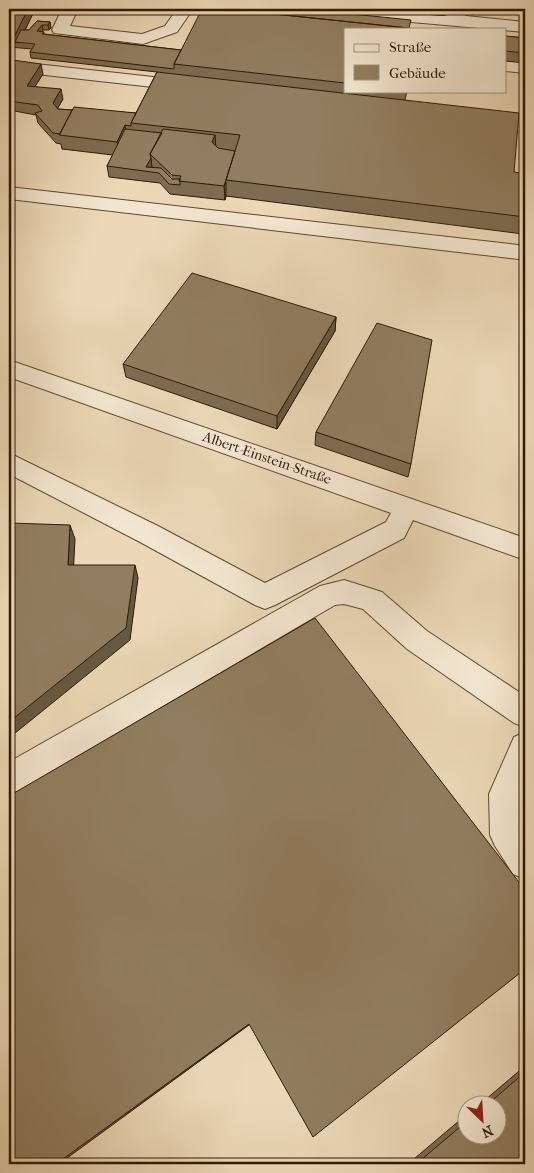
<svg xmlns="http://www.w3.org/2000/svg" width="534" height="1173" font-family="'IM FELL French Canon',serif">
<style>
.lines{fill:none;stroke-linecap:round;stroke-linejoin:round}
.minor-casing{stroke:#5e4a2e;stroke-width:2}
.minor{fill:#f3e6d0;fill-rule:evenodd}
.wall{fill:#7d6c52;stroke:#2e1a00}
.shaded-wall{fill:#665842;stroke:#2e1a00}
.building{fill:#917d5f;stroke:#2e1a00}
.labels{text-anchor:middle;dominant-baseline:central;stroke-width:4;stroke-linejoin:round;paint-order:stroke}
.street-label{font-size:14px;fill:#2e1a00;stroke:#f3e6d0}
</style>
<rect width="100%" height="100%" fill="#ecd8b7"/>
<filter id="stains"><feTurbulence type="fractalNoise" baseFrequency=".004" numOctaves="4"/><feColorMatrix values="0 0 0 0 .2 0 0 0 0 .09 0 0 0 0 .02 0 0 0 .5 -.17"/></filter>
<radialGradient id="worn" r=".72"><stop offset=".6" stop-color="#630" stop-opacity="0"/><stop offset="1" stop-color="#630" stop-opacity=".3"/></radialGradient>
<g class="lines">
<g class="minor-casing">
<path id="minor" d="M 62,9 L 78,9 L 70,26 L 142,34 L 165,26 L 177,9 L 193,9 L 177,32 L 143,44 L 54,33 L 52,30 Z
M 313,9 L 366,9 L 440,16 L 446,16 L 441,9 L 457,9 L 466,16 L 525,22 L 525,32 L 321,14 Z
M 9,61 L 189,81 L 195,82 L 198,86 L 195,90 L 189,91 L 9,71 Z
M 505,61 L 525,63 L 525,73 L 505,71 Z
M 9,187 L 518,245 L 525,247 L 525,257 L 518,259 L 9,199 Z
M 9,360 L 525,538 L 525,560 L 413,520 L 404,538 L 275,605 L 265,609 L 255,605 L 140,542 L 9,474 L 9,453 L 158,526 L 265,583 L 386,522 L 391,513 L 9,377 Z
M 344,580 L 382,592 L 427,631 L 525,696 L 525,727 L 514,723 L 407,649 L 363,609 L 344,604 L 335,605 L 20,790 L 9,794 L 9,762 L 320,586 Z
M 525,732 L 525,783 L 521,794 L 522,830 L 525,834 L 525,879 L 513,874 L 495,846 L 490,835 L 489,794 L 514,737 Z"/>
</g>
<use href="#minor" class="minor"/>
</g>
<path class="wall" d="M 9,9 L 35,9 L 25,30 L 29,30 L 37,21 L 50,22 L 51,28 L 49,30 L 43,30 L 42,32 L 44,32 L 44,34 L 181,50 L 345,29 L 345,91 L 407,91 L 405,100 L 514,172 L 525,174 L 525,225 L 523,234 L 226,196 L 225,200 L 170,194 L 160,183 L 109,177 L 107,166 L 113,155 L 62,149 L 61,144 L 56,143 L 38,123 L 36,115 L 9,110 L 9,65 L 43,74 L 35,86 L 63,99 L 57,109 L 72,110 L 136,113 L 157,72 L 31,58 L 30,52 L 32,49 L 9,47 Z
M 496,9 L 525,9 L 525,12 Z
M 505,36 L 525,38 L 525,63 L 505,61 Z
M 336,317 L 335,331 L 277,429 L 126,377 L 123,364 Z
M 316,432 L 411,464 L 408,477 L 315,445 Z
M 525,1066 L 525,1164 L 408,1164 L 466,1115 L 466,1136 L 496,1106 L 478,1106 Z"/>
<path class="shaded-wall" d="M 28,9 L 35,9 L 19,43 L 15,42 L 14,37 Z
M 50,22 L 51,28 L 49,30 L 48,25 Z
M 42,25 L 43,30 L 38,37 L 37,31 Z
M 41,64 L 43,74 L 29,96 L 27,86 Z
M 61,89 L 63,99 L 55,113 L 53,103 Z
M 125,125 L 127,139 L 119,156 L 117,142 Z
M 215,135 L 216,149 L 212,142 Z
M 151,158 L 152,168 L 146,167 Z
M 226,182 L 226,196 L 225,200 L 224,186 Z
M 336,317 L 335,331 L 277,429 L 277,416 Z
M 70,525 L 75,539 L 73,578 L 68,565 Z
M 135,565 L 138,578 L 130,640 L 9,738 L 9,722 Z
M 249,1024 L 249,1025 L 59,1164 L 56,1164 Z"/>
<path class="building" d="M 9,9 L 28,9 L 14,37 L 9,37 Z
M 202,9 L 226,9 L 417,29 L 345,29 L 345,83 L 174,64 Z
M 226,9 L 303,9 L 411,20 L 409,28 Z
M 37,21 L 50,22 L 48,25 L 42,25 L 37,31 L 44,32 L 42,34 L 181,50 L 174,64 L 174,69 L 30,52 L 35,44 L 15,42 L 21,30 L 29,30 Z
M 505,36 L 525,38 L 525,53 L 505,51 Z
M 12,60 L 41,64 L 27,86 L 61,89 L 53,103 L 58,109 L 72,110 L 60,134 L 53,133 L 35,113 L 42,111 L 38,105 L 9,101 L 9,65 Z
M 157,72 L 519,113 L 514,172 L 525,174 L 525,217 L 226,180 L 240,135 L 131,123 Z
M 74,107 L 136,113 L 131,123 L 131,126 L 125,125 L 117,142 L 59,135 Z
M 125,129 L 162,133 L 150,154 L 151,158 L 146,167 L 161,168 L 172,179 L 180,179 L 180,185 L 169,184 L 159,173 L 107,166 Z
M 163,129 L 215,135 L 212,142 L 218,148 L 235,151 L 226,180 L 224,186 L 179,181 L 181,176 L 172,175 L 150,154 Z
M 192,273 L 336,317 L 277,416 L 123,364 Z
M 377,323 L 432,340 L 411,464 L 316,432 Z
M 9,523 L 70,525 L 68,565 L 135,565 L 126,628 L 9,722 Z
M 315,618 L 525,890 L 525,969 L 313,1137 L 249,1024 L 56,1164 L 9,1164 L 9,796 Z
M 525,1072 L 525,1164 L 416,1164 L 466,1122 L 466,1136 L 496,1136 L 496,1106 L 486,1106 Z"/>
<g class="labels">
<g class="street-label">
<text transform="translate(267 458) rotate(19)">Albert-Einstein-Straße</text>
</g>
</g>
<rect width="534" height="1173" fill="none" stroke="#ecd8b7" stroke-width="30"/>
<rect x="10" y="10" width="514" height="1153" fill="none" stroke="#2e1a00" stroke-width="2.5"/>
<rect x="15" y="15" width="504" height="1143" fill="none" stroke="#2e1a00"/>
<rect x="344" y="28" width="162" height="65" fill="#f3e6d0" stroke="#a4947d"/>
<rect x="354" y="44" width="25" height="8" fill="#f3e6d0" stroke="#a4947d"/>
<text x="389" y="52" font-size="15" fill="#2e1a00">Straße</text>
<rect x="354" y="65" width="25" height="15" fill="#917d5f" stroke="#a4947d"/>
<text x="389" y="78" font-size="15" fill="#2e1a00">Gebäude</text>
<g transform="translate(482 1120) rotate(155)"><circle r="24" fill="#f3e6d0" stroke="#a4947d"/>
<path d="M0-4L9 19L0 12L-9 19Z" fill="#8f2418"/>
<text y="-8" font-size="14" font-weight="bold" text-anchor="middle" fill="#2e1a00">N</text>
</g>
<rect width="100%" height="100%" filter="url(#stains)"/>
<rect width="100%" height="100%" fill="url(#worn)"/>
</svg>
